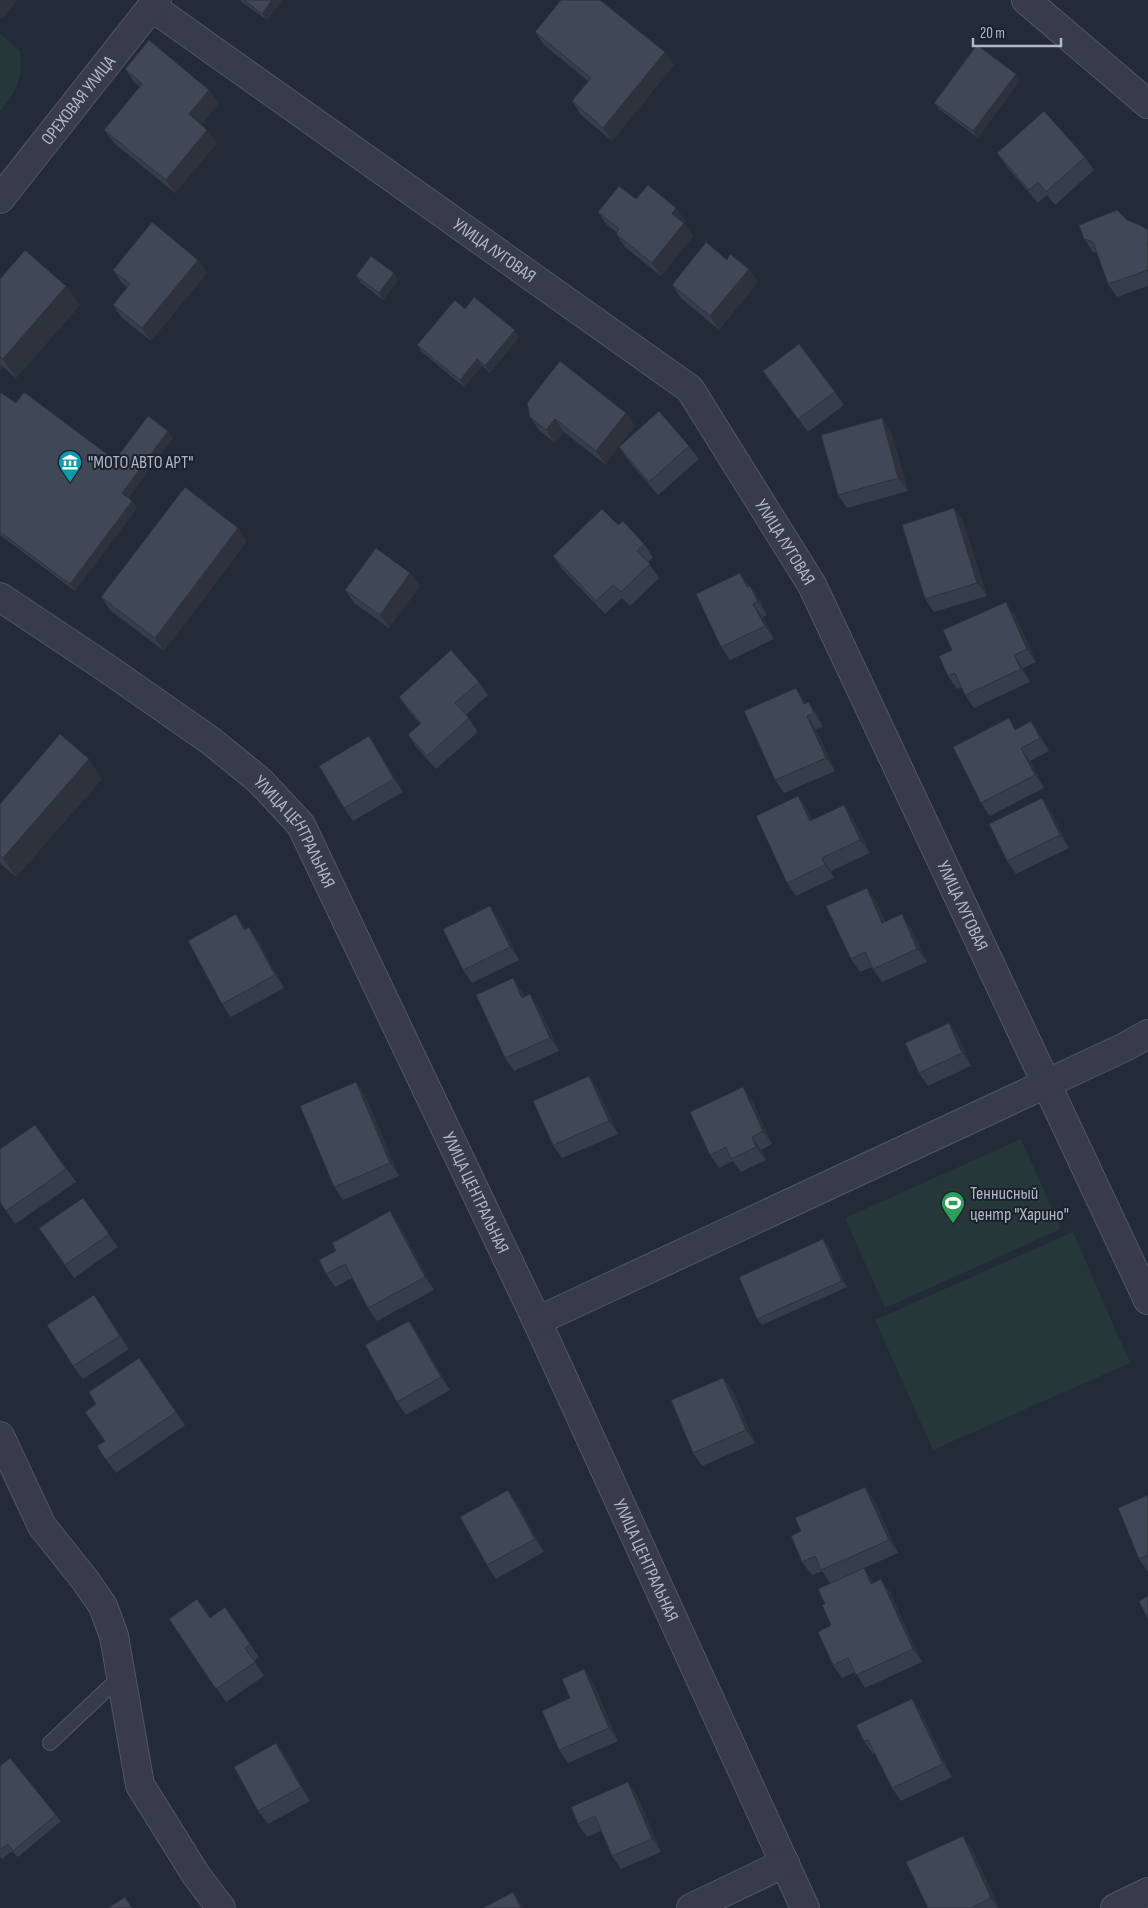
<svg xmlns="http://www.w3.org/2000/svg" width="1148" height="1908" font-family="'Sofia Sans Condensed',sans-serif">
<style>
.green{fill:#26373a}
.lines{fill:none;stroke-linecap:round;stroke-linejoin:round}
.service-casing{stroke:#525763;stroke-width:16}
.minor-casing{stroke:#525763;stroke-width:30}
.service{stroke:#373c48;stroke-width:14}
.minor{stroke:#373c48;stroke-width:28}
.wall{fill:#373e4b}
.shaded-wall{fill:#2d323d}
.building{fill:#404857;stroke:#2d323d}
.labels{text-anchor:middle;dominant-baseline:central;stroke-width:4;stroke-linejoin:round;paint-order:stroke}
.street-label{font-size:18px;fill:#b2b7c4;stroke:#1c212d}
.poi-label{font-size:18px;fill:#b2b7c4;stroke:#1c212d;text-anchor:start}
</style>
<rect width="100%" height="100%" fill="#232a38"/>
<path class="green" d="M 0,34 L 20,51 C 23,77 17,92 0,111 Z
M 1021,1139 L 1061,1229 L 885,1308 L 845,1218 Z
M 1073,1232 L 1130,1363 L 933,1450 L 875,1320 Z"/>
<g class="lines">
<g class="service-casing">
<path id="service" d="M 50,1743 L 121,1676"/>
</g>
<g class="minor-casing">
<g id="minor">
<path d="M 1026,0 L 1148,104"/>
<path id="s1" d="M 152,7 L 690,389 L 812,585 L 1148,1300"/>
<path id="s2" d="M 0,199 L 157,0"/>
<path id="s3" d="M 0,597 L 105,667 L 211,741 L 260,781 L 301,825 L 537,1321 L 805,1908"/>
<path d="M 537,1321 L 1125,1047 L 1148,1034"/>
<path d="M 0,1436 L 42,1526 L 85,1580 L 103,1606 L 114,1636 L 140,1785 L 196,1875 L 221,1908"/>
<path d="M 691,1908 L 785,1863"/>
<path d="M 1115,1908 L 1148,1892"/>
</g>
</g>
<use href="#service" class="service"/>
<use href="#minor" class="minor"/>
</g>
<path class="wall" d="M 239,0 L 282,0 L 267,20 Z
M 535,32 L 665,52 L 674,65 L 612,141 L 581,115 L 572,101 L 588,81 L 544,45 Z
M 125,69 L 209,90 L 219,103 L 201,124 L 207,130 L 217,143 L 175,193 L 114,143 L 104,130 L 140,87 L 134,82 Z
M 1020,80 L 978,138 L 939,109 L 934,103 Z
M 997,153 L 1085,157 L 1094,170 L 1055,205 L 1047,195 L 1038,203 L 1006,166 Z
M 636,199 L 686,221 L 684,223 L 693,236 L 661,276 L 625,247 L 616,234 L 617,233 L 607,225 L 598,212 Z
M 1127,220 L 1148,230 L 1148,286 L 1117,297 L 1108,284 L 1097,253 L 1093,252 L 1084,239 Z
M 198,260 L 207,273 L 151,341 L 122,318 L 113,305 L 127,287 L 122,283 L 113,270 Z
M 727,260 L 749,269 L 758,282 L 719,330 L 681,298 L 672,285 Z
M 394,273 L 398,280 L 383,300 L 361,283 L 356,276 Z
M 0,279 L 66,286 L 80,305 L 16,378 L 3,367 L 0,370 Z
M 465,309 L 519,337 L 490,373 L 482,366 L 464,387 L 422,352 L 417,345 Z
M 763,371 L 835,392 L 844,405 L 808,432 Z
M 0,392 L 16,403 L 115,460 L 168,431 L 173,438 L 128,498 L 132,501 L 137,508 L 75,591 L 0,535 Z
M 626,413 L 635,426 L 605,464 L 564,432 L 555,443 L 539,430 L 530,417 Z
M 891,431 L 908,491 L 847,508 L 838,495 Z
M 689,446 L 699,459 L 658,495 L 628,460 L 619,447 Z
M 954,508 L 963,521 L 987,596 L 934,612 L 925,599 Z
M 618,525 L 644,544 L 653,557 L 648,562 L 659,578 L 630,606 L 622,598 L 605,614 L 562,569 L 553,556 Z
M 247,541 L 164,651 L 110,610 L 101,597 Z
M 410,573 L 420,586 L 389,628 L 354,603 L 345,590 Z
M 749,586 L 750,586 L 759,599 L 767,615 L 763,617 L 774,639 L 730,660 L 721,647 Z
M 1015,615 L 1036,662 L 1023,668 L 1030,682 L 974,708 L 965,695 L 962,687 L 957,689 L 948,676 L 952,650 Z
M 479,682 L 488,695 L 466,715 L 478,732 L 436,769 L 417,748 L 408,735 L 420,724 L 408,710 L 399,697 Z
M 805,701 L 806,703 L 818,715 L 823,727 L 816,729 L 835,771 L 784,793 L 775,780 Z
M 1016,729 L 1040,734 L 1049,751 L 1030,761 L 1044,788 L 990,816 L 981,803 Z
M 369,736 L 378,750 L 403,792 L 353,821 L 344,808 Z
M 102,779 L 16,877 L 0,863 L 0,804 Z
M 798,796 L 807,809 L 812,820 L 844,805 L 853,818 L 870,853 L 831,871 L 834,878 L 796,896 L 787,883 Z
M 1051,811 L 1069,848 L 1016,874 L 1007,861 Z
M 876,901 L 885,922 L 911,928 L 927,962 L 882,982 L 872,967 L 860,972 L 851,959 Z
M 499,919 L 519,960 L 472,983 L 463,970 Z
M 246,929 L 258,940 L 284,988 L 231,1017 L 222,1004 Z
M 522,991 L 525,997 L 539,1007 L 559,1051 L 514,1071 L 505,1058 Z
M 949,1023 L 958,1036 L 971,1066 L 928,1086 L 919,1073 Z
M 589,1076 L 598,1089 L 618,1134 L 562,1158 L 553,1145 Z
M 365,1095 L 399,1176 L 343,1200 L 334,1187 Z
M 752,1100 L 772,1144 L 761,1150 L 766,1160 L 741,1172 L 733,1161 L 719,1168 L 710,1155 Z
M 35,1125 L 76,1182 L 15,1224 L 6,1211 Z
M 83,1198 L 118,1247 L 74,1278 L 39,1228 Z
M 399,1224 L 434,1290 L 377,1321 L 368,1308 L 352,1278 L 335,1287 L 326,1274 Z
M 828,1245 L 847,1287 L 762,1325 L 757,1319 Z
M 94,1295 L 129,1349 L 83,1379 L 73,1366 Z
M 409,1321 L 418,1334 L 450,1390 L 406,1415 L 397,1402 Z
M 139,1358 L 185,1425 L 116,1473 L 97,1446 L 105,1441 L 96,1404 Z
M 723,1378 L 733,1391 L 755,1443 L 702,1466 L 693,1453 Z
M 865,1487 L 874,1500 L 898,1553 L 864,1568 L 873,1582 L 890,1592 L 922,1662 L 865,1688 L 855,1672 L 842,1678 L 833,1665 L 831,1625 L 825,1604 L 855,1572 L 830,1583 L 822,1571 L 812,1575 L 802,1562 L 801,1531 Z
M 1148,1495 L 1148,1572 L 1139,1559 Z
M 517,1503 L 544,1552 L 496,1579 L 487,1565 Z
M 225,1607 L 259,1657 L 254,1661 L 264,1676 L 226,1702 L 169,1619 L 210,1618 Z
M 593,1682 L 618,1741 L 568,1763 L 559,1750 L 570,1698 Z
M 912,1699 L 921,1712 L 952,1777 L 901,1801 L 892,1788 L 875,1754 L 873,1754 L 864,1741 Z
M 276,1743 L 285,1756 L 310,1801 L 268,1824 L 258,1811 Z
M 0,1766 L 56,1815 L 61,1821 L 18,1857 L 12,1851 L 2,1859 L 0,1857 Z
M 637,1795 L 661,1852 L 621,1869 L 612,1856 L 601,1831 L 587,1837 L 578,1824 Z
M 963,1836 L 972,1849 L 999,1908 L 928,1908 Z"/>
<path class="shaded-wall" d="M 0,0 L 17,0 L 2,19 L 0,16 Z
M 272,0 L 282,0 L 267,20 L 262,14 Z
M 665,52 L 674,65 L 612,141 L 603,128 Z
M 1016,74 L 1020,80 L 978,138 L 973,131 Z
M 209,90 L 219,103 L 199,128 L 189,114 Z
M 207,130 L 217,143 L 175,193 L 166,180 Z
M 676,208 L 686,221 L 684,223 L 693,236 L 661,276 L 652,263 L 672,214 Z
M 198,260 L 207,273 L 151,341 L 142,328 Z
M 749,269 L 758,282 L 719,330 L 710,316 Z
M 394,273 L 398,280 L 383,300 L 379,293 Z
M 66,286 L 80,305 L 16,378 L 3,359 Z
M 515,330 L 519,337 L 490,373 L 485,366 Z
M 477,359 L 482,366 L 464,387 L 460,380 Z
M 0,363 L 3,367 L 0,370 Z
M 626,413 L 635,426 L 605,464 L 596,451 Z
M 882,418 L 891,431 L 908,491 L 898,478 Z
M 555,419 L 564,432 L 555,443 L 546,430 Z
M 168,431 L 173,438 L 127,500 L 122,493 Z
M 132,501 L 137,508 L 75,591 L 70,584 Z
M 954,508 L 963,521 L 987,596 L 977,583 Z
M 238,528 L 247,541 L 164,651 L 155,638 Z
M 410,573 L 420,586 L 389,628 L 380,615 Z
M 740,573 L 750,586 L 747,587 Z
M 750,586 L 759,599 L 767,615 L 758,602 Z
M 1006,602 L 1015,615 L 1036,662 L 1027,649 Z
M 753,604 L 763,617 L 774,639 L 765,626 Z
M 1014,655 L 1023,668 L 1030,682 L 1021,669 Z
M 796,688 L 805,701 L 811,715 L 804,704 Z
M 809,702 L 818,715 L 823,727 L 814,713 Z
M 807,716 L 816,729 L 835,771 L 826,758 Z
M 1031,721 L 1040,734 L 1049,751 L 1040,738 Z
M 369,736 L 378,750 L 403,792 L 394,779 Z
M 1021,748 L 1030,761 L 1044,788 L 1035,775 Z
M 89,759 L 102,779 L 16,877 L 3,858 Z
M 798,796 L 807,809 L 819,834 L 810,821 Z
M 1042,798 L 1051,811 L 1069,848 L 1060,835 Z
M 844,805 L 853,818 L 870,853 L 860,840 Z
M 822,858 L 831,871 L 834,878 L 825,865 Z
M 867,888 L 876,901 L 892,936 L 882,923 Z
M 490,906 L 499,919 L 519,960 L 510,947 Z
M 236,914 L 245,927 L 253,943 L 244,930 Z
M 902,914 L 911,928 L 927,962 L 917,949 Z
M 249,927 L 258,940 L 284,988 L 275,975 Z
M 513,978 L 522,991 L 531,1011 L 522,998 Z
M 530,994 L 539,1007 L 559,1051 L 550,1038 Z
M 949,1023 L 958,1036 L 971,1066 L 962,1053 Z
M 589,1076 L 598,1089 L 618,1134 L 609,1121 Z
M 356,1082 L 365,1095 L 399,1176 L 390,1163 Z
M 743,1087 L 752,1100 L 772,1144 L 763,1131 Z
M 752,1137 L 761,1150 L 766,1160 L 756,1147 Z
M 390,1211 L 399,1224 L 434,1290 L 425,1277 Z
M 823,1239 L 828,1245 L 847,1287 L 842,1281 Z
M 94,1295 L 103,1308 L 129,1349 L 120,1336 Z
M 409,1321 L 418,1334 L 450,1390 L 441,1377 Z
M 723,1378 L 733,1391 L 755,1443 L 746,1430 Z
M 865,1487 L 874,1500 L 898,1553 L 889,1540 Z
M 508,1490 L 517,1503 L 544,1552 L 535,1539 Z
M 864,1568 L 873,1581 L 880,1597 L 871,1584 Z
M 881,1579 L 890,1592 L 922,1662 L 913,1649 Z
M 584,1669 L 593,1682 L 618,1741 L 609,1728 Z
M 912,1699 L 921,1712 L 952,1777 L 943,1764 Z
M 276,1743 L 285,1756 L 310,1801 L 301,1787 Z
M 628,1782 L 637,1795 L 661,1852 L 652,1839 Z
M 963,1836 L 972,1849 L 999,1908 L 998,1908 L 991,1898 Z
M 513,1892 L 522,1905 L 524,1908 L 521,1908 Z"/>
<path class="building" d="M 244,0 L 272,0 L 262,14 Z
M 561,0 L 600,0 L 665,52 L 603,128 L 572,101 L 591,78 L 535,32 Z
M 149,40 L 209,90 L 189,114 L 207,130 L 166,180 L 104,130 L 142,84 L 125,69 Z
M 977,45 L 1016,74 L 973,131 L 934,103 Z
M 1044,111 L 1085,157 L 1046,192 L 1038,182 L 1029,190 L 997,153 Z
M 648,185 L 676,208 L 672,214 L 684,223 L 652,263 L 616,234 L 619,229 L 598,212 L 619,186 L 636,199 Z
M 1117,210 L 1127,220 L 1140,225 L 1148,230 L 1148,243 L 1147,245 L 1148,247 L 1148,270 L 1108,284 L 1093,242 L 1084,239 L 1079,225 Z
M 152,222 L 198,260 L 142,328 L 113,305 L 130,284 L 113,270 Z
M 706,242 L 727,260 L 730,254 L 749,269 L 710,316 L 672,285 Z
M 25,250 L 66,286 L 3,359 L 0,357 L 0,279 Z
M 371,256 L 394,273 L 379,293 L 356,276 Z
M 474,297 L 515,330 L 485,366 L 477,359 L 460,380 L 417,345 L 455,300 L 465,309 Z
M 799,344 L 835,392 L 798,419 L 763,371 Z
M 560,361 L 626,413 L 596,451 L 555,419 L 546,430 L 530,417 L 527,403 Z
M 0,392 L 16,403 L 24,392 L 115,460 L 148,416 L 168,431 L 122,493 L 132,501 L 70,584 L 0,532 Z
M 659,411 L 689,446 L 649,482 L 619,447 Z
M 882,418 L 898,478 L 838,495 L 821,435 Z
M 185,487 L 238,528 L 155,638 L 101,597 Z
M 954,508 L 977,583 L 925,599 L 902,525 Z
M 602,509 L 618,525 L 623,521 L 644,544 L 637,551 L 650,564 L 621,592 L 613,585 L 596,601 L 553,556 Z
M 376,548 L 410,573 L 380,615 L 345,590 Z
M 740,573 L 747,587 L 750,586 L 758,602 L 753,604 L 765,626 L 721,647 L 696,594 Z
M 1006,602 L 1027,649 L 1014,655 L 1021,669 L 965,695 L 955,673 L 948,676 L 939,656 L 952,650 L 943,630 Z
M 451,650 L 479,682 L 455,703 L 469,718 L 427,756 L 408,735 L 421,723 L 399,697 Z
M 796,688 L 804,704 L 809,702 L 814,713 L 807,716 L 826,758 L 775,780 L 744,711 Z
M 1009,718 L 1015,730 L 1031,721 L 1040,738 L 1021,748 L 1035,775 L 981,803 L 953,747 Z
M 60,734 L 89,759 L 3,858 L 0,855 L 0,804 Z
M 369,736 L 394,779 L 344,808 L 319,766 Z
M 798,796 L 810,821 L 844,805 L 860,840 L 822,858 L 825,865 L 787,883 L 756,816 Z
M 1042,798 L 1060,835 L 1007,861 L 989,824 Z
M 867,888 L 882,923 L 902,914 L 917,949 L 873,969 L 865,952 L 851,959 L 826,906 Z
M 490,906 L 510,947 L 463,970 L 443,929 Z
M 236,914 L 244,930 L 249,927 L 275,975 L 222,1004 L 188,941 Z
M 513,978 L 522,998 L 530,994 L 550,1038 L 505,1058 L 476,995 Z
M 949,1023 L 962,1053 L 919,1073 L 905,1043 Z
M 589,1076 L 609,1121 L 553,1145 L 533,1101 Z
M 356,1082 L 390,1163 L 334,1187 L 300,1106 Z
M 743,1087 L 763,1131 L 752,1137 L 756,1147 L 731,1159 L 726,1147 L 710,1155 L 690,1112 Z
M 35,1125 L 66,1169 L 6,1211 L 0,1202 L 0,1149 Z
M 83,1198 L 109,1234 L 65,1265 L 39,1228 Z
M 390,1211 L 425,1277 L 368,1308 L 345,1264 L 326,1274 L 319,1260 L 336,1251 L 332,1243 Z
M 823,1239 L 842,1281 L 757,1319 L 739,1277 Z
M 94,1295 L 120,1336 L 73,1366 L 47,1325 Z
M 409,1321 L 441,1377 L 397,1402 L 365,1345 Z
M 139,1358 L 176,1412 L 106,1460 L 97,1446 L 105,1441 L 85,1412 L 96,1404 L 89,1392 Z
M 723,1378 L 746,1430 L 693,1453 L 671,1400 Z
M 865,1487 L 889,1540 L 821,1570 L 815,1556 L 802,1562 L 791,1536 L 801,1531 L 795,1518 Z
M 508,1490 L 535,1539 L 487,1565 L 460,1517 Z
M 1148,1495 L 1148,1555 L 1139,1559 L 1118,1508 Z
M 864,1568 L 871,1584 L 881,1579 L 913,1649 L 856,1675 L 848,1658 L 833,1665 L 818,1632 L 831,1625 L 822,1605 L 825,1604 L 818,1589 Z
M 1148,1596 L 1148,1619 L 1139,1601 Z
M 197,1599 L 210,1618 L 225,1607 L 250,1644 L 245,1648 L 255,1662 L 216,1689 L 169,1619 Z
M 584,1669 L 609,1728 L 559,1750 L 542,1711 L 570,1698 L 562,1679 Z
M 912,1699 L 943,1764 L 892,1788 L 868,1740 L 864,1741 L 856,1725 Z
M 276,1743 L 301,1787 L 258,1811 L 234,1767 Z
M 10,1758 L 56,1815 L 13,1851 L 8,1844 L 0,1850 L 0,1766 Z
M 628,1782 L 652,1839 L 612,1856 L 595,1816 L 578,1824 L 571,1807 Z
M 963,1836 L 991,1898 L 971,1908 L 928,1908 L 906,1862 Z
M 513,1892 L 521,1908 L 483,1908 Z
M 125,1897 L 132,1908 L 108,1908 Z"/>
<defs>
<g id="museum-pin" transform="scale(1.25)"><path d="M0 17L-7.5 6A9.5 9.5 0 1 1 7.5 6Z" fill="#0f9aa8" stroke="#1c212d"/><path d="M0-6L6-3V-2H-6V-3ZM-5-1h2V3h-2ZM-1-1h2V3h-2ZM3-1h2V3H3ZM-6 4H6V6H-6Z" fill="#fff"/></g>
<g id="stadium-pin" transform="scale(1.25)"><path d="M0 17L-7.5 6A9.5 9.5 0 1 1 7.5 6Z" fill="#2e9e5b" stroke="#1c212d"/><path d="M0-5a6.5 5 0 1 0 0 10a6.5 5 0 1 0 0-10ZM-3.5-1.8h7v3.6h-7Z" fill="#fff"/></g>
</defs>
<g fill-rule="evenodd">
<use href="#museum-pin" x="70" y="462"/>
<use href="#stadium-pin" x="953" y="1203"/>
</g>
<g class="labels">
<g class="street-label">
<text stroke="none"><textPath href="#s2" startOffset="126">ОРЕХОВАЯ УЛИЦА</textPath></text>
<text stroke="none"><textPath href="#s1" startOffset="420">УЛИЦА ЛУГОВАЯ</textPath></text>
<text stroke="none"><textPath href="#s1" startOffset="840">УЛИЦА ЛУГОВАЯ</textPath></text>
<text stroke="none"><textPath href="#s3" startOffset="381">УЛИЦА ЦЕНТРАЛЬНАЯ</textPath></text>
<text stroke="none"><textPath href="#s1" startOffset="1245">УЛИЦА ЛУГОВАЯ</textPath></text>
<text stroke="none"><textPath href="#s3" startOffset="786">УЛИЦА ЦЕНТРАЛЬНАЯ</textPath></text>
<text stroke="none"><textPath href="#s3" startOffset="1191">УЛИЦА ЦЕНТРАЛЬНАЯ</textPath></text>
</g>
<g class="poi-label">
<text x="88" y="462">"МОТО АВТО АРТ"</text>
<text x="970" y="1193">Теннисный<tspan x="970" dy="21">центр "Харино"</tspan></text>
</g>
</g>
<path d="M973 38v8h88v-8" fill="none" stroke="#b2b7c4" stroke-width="2.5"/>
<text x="980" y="38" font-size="15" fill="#b2b7c4" stroke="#1c212d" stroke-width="4" paint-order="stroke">20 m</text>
</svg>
